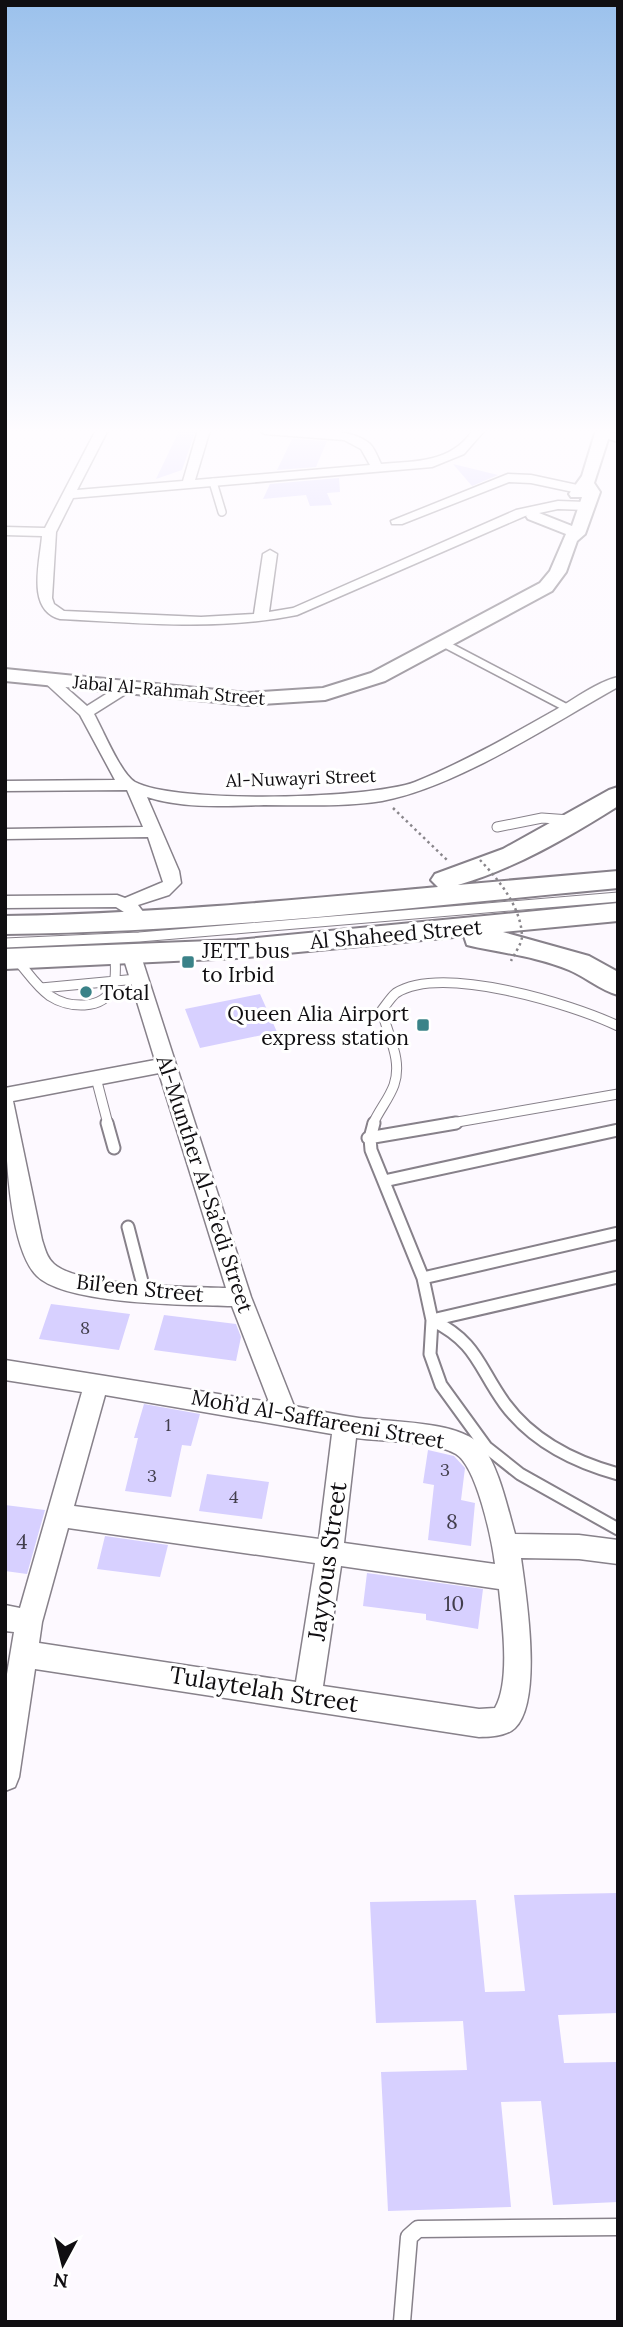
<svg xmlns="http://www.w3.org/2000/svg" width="623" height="2327" font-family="Lora,serif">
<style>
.building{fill:#d7d0ff}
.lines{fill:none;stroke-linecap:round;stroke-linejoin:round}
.service-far3-casing{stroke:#87818a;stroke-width:10}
.service-far2-casing{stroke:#87818a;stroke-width:11}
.service-far1-casing{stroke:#87818a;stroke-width:15}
.service-casing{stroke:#87818a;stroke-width:19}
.minor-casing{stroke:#87818a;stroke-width:3}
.tertiary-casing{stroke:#87818a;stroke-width:4}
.trunk-casing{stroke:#87818a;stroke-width:4}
.path{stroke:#89868b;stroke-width:2.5;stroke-dasharray:2.5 3.5;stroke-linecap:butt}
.service-far3{stroke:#fff;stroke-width:7}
.service-far2{stroke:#fff;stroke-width:9}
.service-far1{stroke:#fff;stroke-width:11}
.service{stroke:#fff;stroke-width:16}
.minor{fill:#fff;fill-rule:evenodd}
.tertiary{fill:#fff;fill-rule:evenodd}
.trunk{fill:#fff;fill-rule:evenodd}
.path-bridge{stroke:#89868b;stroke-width:2.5;stroke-dasharray:2.5 3.5;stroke-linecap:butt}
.poi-dot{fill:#3a8288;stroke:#fff;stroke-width:2.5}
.labels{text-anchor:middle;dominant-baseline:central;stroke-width:6;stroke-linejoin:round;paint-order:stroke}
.far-street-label{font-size:18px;fill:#100e11;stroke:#fff}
.number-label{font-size:18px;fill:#423e4c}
.street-label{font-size:21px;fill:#100e11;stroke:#fff}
.poi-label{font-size:21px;fill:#100e11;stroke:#fff;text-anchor:start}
.near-number-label{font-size:21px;fill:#423e4c}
.near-street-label{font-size:24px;fill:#100e11;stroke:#fff}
</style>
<rect width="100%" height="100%" fill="#fdf9ff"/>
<path class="building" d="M 179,431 L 195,432 L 182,470 L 156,479 Z
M 292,439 L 327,441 L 316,467 L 277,470 Z
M 453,464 L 498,475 L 472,486 Z
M 339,478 L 340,492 L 327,493 L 332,505 L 310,506 L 306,495 L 263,499 L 270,484 Z
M 260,994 L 277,1032 L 200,1048 L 185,1009 Z
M 51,1304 L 130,1314 L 119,1350 L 39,1339 Z
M 164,1315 L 236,1324 L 241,1337 L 236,1361 L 154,1350 Z
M 144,1404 L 200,1414 L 191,1446 L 182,1445 L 171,1497 L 125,1491 L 138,1438 L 134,1438 Z
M 428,1450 L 454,1456 L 465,1468 L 461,1500 L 475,1503 L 471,1546 L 428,1540 L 434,1485 L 423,1483 Z
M 207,1474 L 269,1482 L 262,1519 L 199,1511 Z
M 5,1505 L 45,1510 L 27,1574 L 5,1571 Z
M 105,1536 L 168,1545 L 160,1577 L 97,1569 Z
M 367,1573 L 483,1589 L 478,1629 L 426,1620 L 426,1614 L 363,1606 Z
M 618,1893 L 618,2013 L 558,2015 L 564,2063 L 618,2062 L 618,2202 L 553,2205 L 541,2101 L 501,2102 L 511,2207 L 388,2211 L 381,2072 L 467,2070 L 463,2021 L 376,2023 L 370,1902 L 476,1900 L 485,1992 L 525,1991 L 514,1895 Z"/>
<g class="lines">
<g class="service-far3-casing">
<path id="service-far3" d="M 213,482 L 222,512
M 443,643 L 569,709"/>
</g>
<g class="service-far2-casing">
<path id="service-far2" d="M 497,827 L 542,818 L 570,820
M 5,943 L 139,937 L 618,897
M 16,959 C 27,971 36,986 50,996 C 68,1008 103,1011 113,987 C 117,977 115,965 115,954
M 41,988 L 137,979
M 96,1078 L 108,1124
M 373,1124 C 379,1110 389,1099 394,1085 C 403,1059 387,1035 382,1010 C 386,1005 391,997 396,993 C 442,964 572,1004 618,1026
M 446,1124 L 618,1094"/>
</g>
<g class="service-far1-casing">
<path id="service-far1" d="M 107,1123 L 114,1148
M 374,1123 L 370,1138 L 371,1150 L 423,1278 L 432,1320 L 430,1354 L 441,1385 L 486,1447 L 520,1474 L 618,1529
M 368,1138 L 456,1123
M 384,1181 L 618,1130
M 128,1227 L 145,1293
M 423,1278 L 618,1233
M 432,1320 C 478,1343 478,1367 505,1404 C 533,1442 574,1462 618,1474
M 432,1320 L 618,1277"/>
</g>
<g class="service-casing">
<path id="service" d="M 402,2322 L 409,2237 L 418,2229 L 618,2227"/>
</g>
<g class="minor-casing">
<path id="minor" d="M 96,430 L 108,430 L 77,490 L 183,481 L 198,430 L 210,430 L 195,480 L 370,465 L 361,449 L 344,440 L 265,434 L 259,430 C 288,430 347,424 370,444 C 375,449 378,458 381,464 C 416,461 451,463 473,430 L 485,430 L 464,454 L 432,467 L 73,498 L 56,532 L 52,598 L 54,604 L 64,611 L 201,617 L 254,614 L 263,554 L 270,550 L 277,554 L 269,612 L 293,608 L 516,510 L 558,501 L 586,502 L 592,506 L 586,510 L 558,509 L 525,516 L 297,615 C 219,631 139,623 60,619 C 26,610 40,562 42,536 L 5,535 L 5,527 L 45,528 Z
M 599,430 L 618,434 L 618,442 L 599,436 Z
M 508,474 L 531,475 L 596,489 L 598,492 L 592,496 L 531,483 L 509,482 L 402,524 L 392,524 L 391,521 Z
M 49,676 L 54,677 L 87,706 L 122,684 L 132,684 L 135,687 L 132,690 L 94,714 C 103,730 121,774 135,782 C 176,804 371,799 415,782 C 464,762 511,735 557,709 C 576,698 597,682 618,677 L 618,687 C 550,725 457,787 382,801 C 344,807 303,805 264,805 C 226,806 184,809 147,797 L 179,871 L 181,883 L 169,895 L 138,905 L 144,913 L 135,919 L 116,907 L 5,908 L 5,896 L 117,895 L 125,898 L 163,882 L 148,837 L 5,839 L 5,829 L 143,827 L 127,790 L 5,791 L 5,781 L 115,780 L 80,715 L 42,680 Z
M 131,947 L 140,953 L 251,1297 L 294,1406 C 316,1410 337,1415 359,1418 C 391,1422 456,1421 480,1444 C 498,1462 508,1510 515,1534 L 579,1535 L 618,1540 L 618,1564 L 579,1559 L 521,1558 C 526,1594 543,1701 515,1728 C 507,1736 490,1737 479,1737 L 35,1669 L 19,1777 L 15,1787 L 5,1791 L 5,1686 L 14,1632 L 5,1631 L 5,1605 L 20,1608 L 82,1392 L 5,1380 L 5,1360 L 269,1402 L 232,1306 C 190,1305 66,1305 37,1276 C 6,1245 5,1131 5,1088 L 155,1060 L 122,953 ZM 159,1073 L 226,1288 C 189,1287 80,1287 54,1264 C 47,1258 45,1249 42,1240 L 13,1101 ZM 105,1395 L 332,1434 L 319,1539 L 74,1506 ZM 356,1438 C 384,1442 432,1440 456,1454 C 477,1467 492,1540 495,1564 L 344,1543 ZM 68,1528 L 315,1563 L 296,1682 L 39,1643 L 42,1622 ZM 341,1566 L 499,1589 C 502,1619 511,1681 495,1708 L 479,1709 L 323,1686 Z"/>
</g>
<g class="tertiary-casing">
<path id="tertiary" d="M 596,430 L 611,430 L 594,483 L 600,492 L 585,534 L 577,541 L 566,572 L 552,591 L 385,681 L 325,700 L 247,705 L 5,681 L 5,669 L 247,693 L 323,688 L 371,673 L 540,583 L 550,571 L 566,534 L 528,519 L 526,516 L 534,511 L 572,526 L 582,497 L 571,497 L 569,494 L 582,476 Z"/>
</g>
<g class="trunk-casing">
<path id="trunk" d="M 618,787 L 618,806 C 567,838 516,868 458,885 L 618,871 L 618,888 C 414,907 210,932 5,934 L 5,916 C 150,914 294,900 438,887 L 431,880 L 435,874 L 503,849 L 609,790 Z
M 618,903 L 618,921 L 503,932 L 589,956 L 618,972 L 618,995 C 600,990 586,977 569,970 C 536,956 500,953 467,945 L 464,936 L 237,958 L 5,969 L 5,949 L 237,940 Z"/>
</g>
<path class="path" d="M 393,808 L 448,861"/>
<use href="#service-far3" class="service-far3"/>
<use href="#service-far2" class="service-far2"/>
<use href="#service-far1" class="service-far1"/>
<use href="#service" class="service"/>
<use href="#minor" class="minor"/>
<use href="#tertiary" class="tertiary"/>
<use href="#trunk" class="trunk"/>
<path class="path-bridge" d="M 480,860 C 499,880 521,907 522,936 C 522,944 514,954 511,961"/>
</g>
<linearGradient id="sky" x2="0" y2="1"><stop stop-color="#9bc1ec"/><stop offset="0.57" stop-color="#fefcff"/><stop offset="1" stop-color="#fefcff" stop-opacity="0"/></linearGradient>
<rect width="623" height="756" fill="url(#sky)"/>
<g class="poi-dot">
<rect x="181" y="955" width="14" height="14" rx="3.5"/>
<circle cx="86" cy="992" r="7"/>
<rect x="416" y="1018" width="14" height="14" rx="3.5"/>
</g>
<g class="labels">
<g class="far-street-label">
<text transform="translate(169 690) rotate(5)">Jabal Al-Rahmah Street</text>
<text transform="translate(301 778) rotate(-2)">Al-Nuwayri Street</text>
</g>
<g class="number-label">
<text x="85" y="1327">8</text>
<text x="168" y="1424">1</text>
<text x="445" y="1469">3</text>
<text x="152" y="1475">3</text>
<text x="234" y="1496">4</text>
</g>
<g class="street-label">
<text transform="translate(396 934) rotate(-5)">Al Shaheed Street</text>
<text transform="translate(205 1184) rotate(72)">Al-Munther Al-Sa’edi Street</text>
<text transform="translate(140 1288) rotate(6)">Bil’een Street</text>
<text transform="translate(318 1419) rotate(10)">Moh’d Al-Saffareeni Street</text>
</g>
<g class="poi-label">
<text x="202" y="950">JETT bus<tspan x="202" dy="24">to Irbid</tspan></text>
<text x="100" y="992">Total</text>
<text x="409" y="1013" text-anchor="end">Queen Alia Airport<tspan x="409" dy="24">express station</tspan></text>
</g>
<g class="near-number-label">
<text x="452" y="1521">8</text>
<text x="22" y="1541">4</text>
<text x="454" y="1603">10</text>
</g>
<g class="near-street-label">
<text transform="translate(327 1561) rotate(-82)">Jayyous Street</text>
<text transform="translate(264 1689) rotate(9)">Tulaytelah Street</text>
</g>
</g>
<rect width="623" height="2327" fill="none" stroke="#100e11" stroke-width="14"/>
<g transform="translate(63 2264) rotate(187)" stroke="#ffffff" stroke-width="5" paint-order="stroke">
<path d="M0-5L12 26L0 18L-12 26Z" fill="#100e11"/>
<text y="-10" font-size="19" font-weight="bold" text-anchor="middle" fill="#100e11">N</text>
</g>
</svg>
